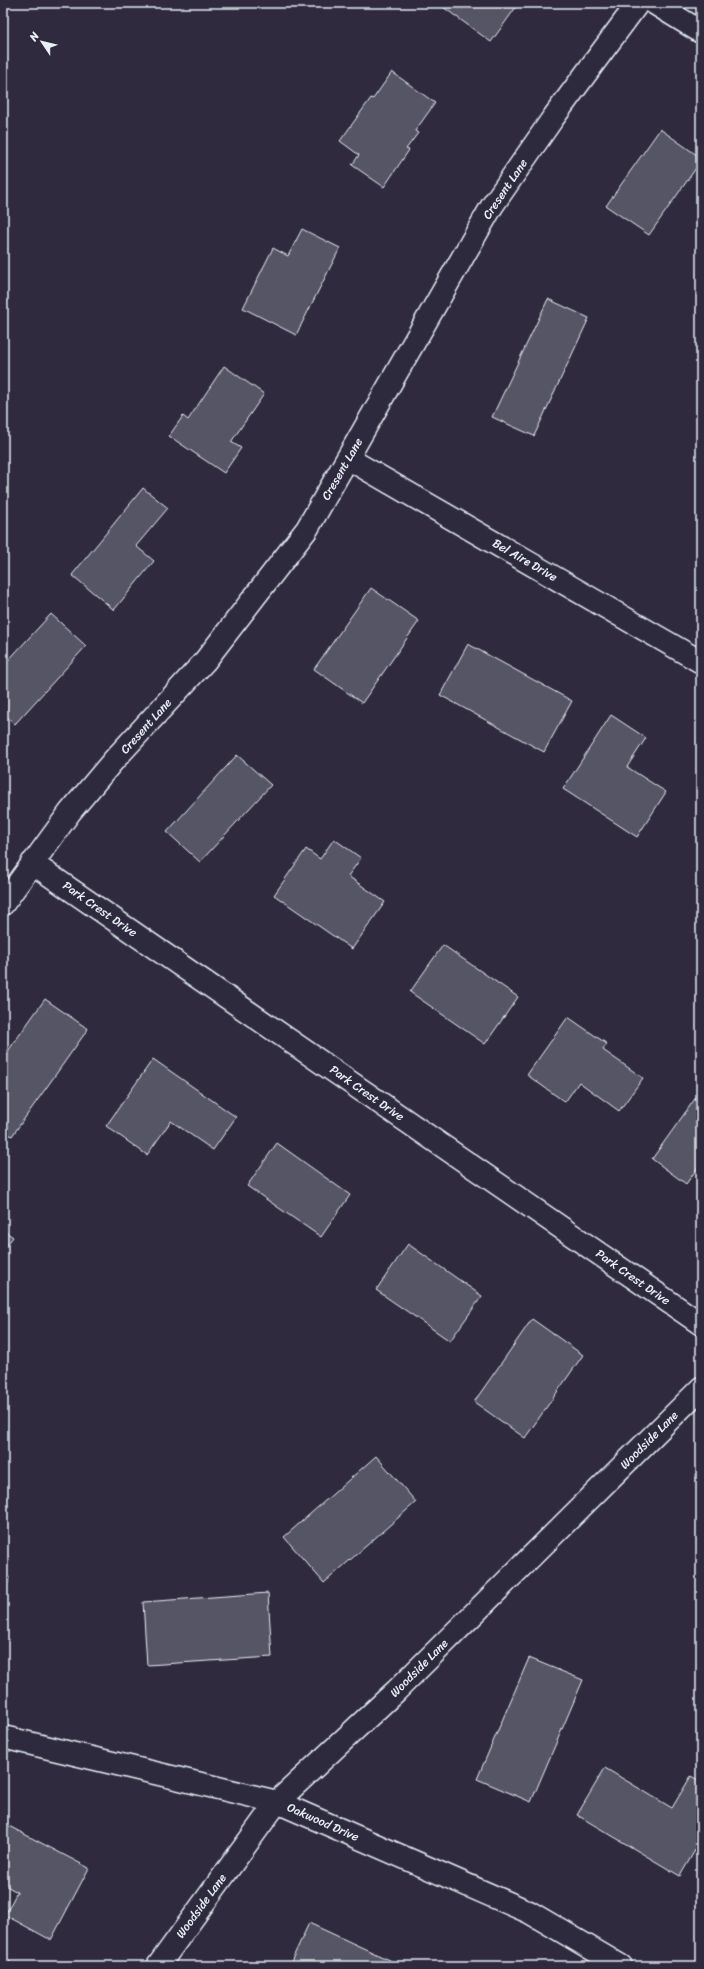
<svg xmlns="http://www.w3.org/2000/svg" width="704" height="1969" font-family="Sriracha,sans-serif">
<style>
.building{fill:#575565;stroke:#e8f1f8}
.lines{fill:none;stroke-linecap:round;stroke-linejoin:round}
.street-casing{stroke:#e8f1f8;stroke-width:25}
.street{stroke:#2f2a3d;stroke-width:22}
.labels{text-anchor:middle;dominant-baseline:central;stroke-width:3;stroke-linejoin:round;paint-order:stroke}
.street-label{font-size:12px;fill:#e8f1f8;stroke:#2f2a3d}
</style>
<rect width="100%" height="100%" fill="#2f2a3d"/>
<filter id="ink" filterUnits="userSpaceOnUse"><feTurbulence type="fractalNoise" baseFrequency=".025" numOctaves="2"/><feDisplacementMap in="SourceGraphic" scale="8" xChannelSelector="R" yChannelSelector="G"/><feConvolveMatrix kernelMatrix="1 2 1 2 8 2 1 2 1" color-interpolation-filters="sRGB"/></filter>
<g filter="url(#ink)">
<path class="building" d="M 446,3 L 519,3 L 491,42 L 443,7 Z
M 392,72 L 435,103 L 415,131 L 418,133 L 406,149 L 409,150 L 384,187 L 352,165 L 359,155 L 340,141 L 371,98 L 373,99 Z
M 660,129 L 701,158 L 701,161 L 649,235 L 606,206 Z
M 302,229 L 340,248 L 296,335 L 243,308 L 273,248 L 288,256 Z
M 548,299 L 589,318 L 534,436 L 492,417 Z
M 224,366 L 264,394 L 231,442 L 241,448 L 224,473 L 169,436 L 183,416 L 188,420 Z
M 143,488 L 168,508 L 136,546 L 154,561 L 114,610 L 72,575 Z
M 371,588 L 419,621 L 362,703 L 314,669 Z
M 51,614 L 86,646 L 15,724 L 3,713 L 3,666 Z
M 468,644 L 572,701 L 544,752 L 440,695 Z
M 611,715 L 646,738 L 627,767 L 666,792 L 637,837 L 563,789 Z
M 237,755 L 271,785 L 200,862 L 167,832 Z
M 334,839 L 361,858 L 348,876 L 385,902 L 352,949 L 274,895 L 306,849 L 320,859 Z
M 443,945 L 518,997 L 485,1044 L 410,992 Z
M 45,999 L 88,1029 L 12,1136 L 3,1130 L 3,1058 Z
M 568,1017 L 607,1044 L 603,1050 L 643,1078 L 619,1111 L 579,1082 L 565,1102 L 527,1075 Z
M 153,1059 L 236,1117 L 213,1150 L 171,1121 L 147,1155 L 106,1126 Z
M 697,1096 L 701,1099 L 701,1163 L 686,1184 L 652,1159 Z
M 277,1143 L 350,1195 L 321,1237 L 247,1186 Z
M 3,1230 L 13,1237 L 3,1250 Z
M 408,1244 L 482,1296 L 450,1341 L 376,1290 Z
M 532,1319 L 583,1355 L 525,1438 L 474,1402 Z
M 376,1456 L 416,1502 L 324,1583 L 284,1537 Z
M 3,1576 L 9,1577 L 3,1611 Z
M 268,1593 L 272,1657 L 147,1665 L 143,1602 Z
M 529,1658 L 583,1680 L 531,1802 L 477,1779 Z
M 605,1768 L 672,1808 L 691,1776 L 701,1782 L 701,1840 L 680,1876 L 577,1815 Z
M 3,1823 L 89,1868 L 51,1940 L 5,1915 L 17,1892 L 3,1884 Z
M 309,1923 L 402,1966 L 289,1966 Z
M 3,1957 L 16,1966 L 3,1966 Z"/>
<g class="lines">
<g class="street-casing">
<path id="street" d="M 654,3 L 701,32
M 349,459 L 701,662
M 32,863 L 701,1324
M 3,904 L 70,812 L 113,761 L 205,661 L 307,529 L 492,206 L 553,118 L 638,3
M 3,1737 L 277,1802 L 529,1912 L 621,1966
M 158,1966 L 277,1802 L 396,1691 L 701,1388"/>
</g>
<use href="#street" class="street"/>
</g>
</g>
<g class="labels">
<g class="street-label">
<text transform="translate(505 189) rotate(-56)">Cresent Lane</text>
<text transform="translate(342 469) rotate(-60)">Cresent Lane</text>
<text transform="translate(525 560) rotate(30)">Bel Aire Drive</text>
<text transform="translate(146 726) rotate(-48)">Cresent Lane</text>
<text transform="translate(100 909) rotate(35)">Park Crest Drive</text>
<text transform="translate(367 1093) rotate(35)">Park Crest Drive</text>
<text transform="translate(633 1277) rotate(35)">Park Crest Drive</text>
<text transform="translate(649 1440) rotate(-45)">Woodside Lane</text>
<text transform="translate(419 1668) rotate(-45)">Woodside Lane</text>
<text transform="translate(323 1822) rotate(24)">Oakwood Drive</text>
<text transform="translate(201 1906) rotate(-54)">Woodside Lane</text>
</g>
</g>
<rect width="704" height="1969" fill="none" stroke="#2f2a3d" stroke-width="16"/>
<rect x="8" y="8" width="688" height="1953" fill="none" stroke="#e8f1f8" stroke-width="1.5" filter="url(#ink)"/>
<g transform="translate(42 42) rotate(305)" stroke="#2f2a3d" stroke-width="3" paint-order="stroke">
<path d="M0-3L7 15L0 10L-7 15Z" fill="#e8f1f8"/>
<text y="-6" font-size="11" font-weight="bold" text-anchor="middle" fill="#e8f1f8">N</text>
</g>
</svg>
